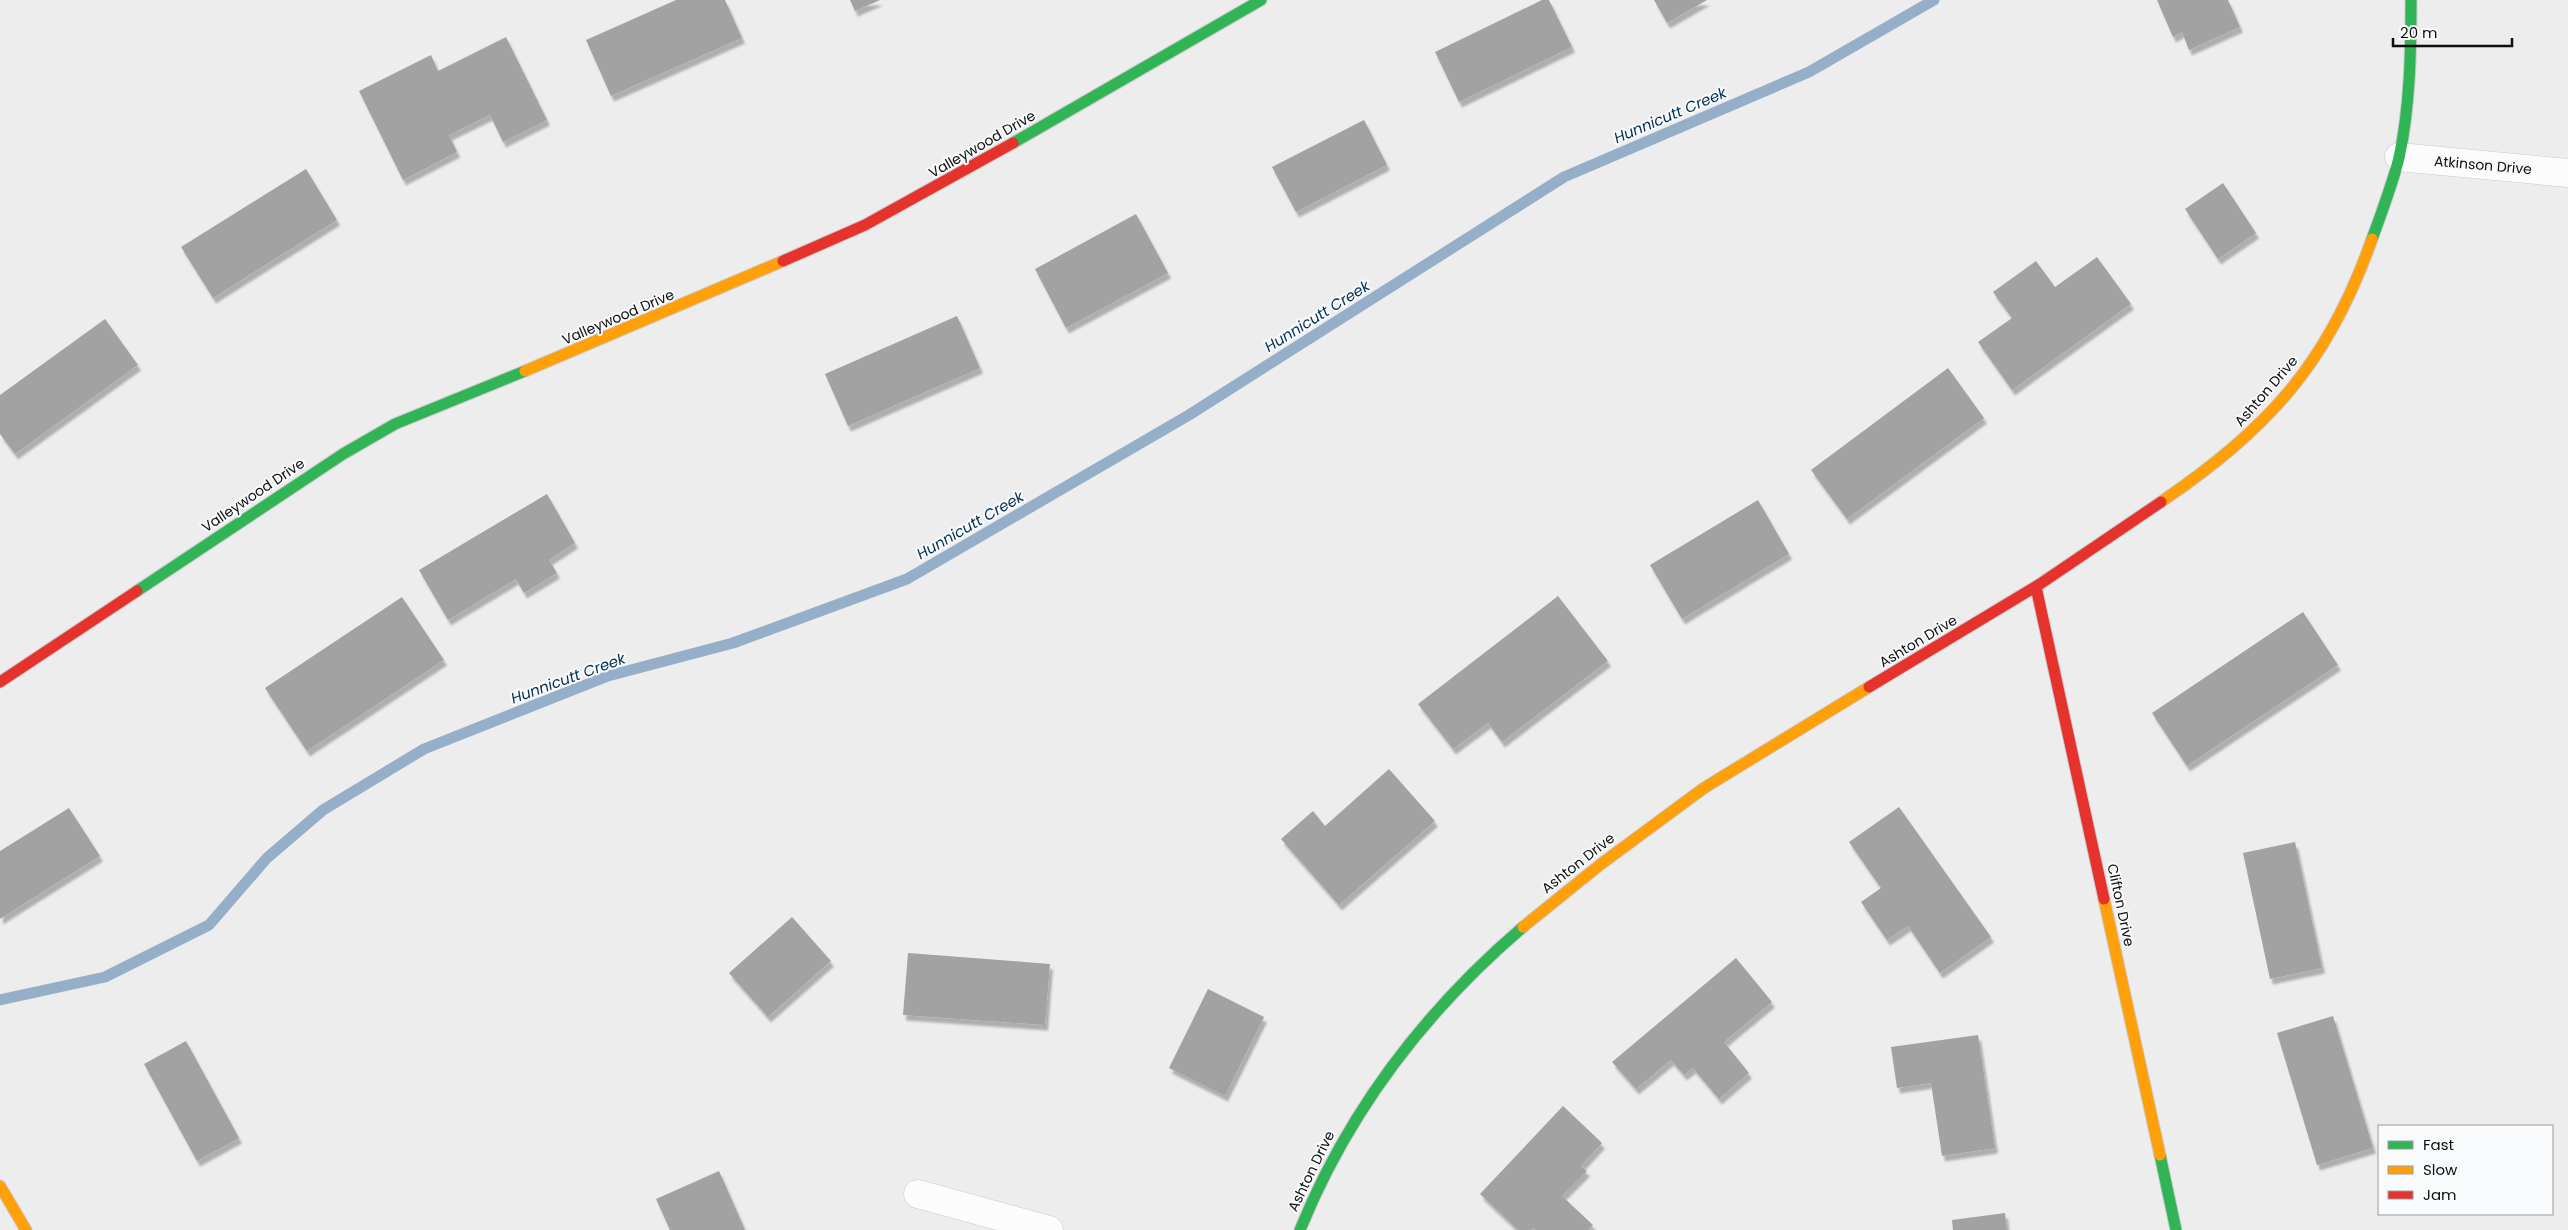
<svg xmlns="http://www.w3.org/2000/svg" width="2568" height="1230" font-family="Poppins,sans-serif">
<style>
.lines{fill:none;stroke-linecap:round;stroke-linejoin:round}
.stream{stroke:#96afc9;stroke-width:11}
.building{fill:#a2a2a2;filter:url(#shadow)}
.street-casing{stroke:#cacaca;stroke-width:29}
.fast-casing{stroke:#cacaca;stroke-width:13}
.slow-casing{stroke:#cacaca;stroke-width:13}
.jam-casing{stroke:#cacaca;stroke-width:13}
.street{stroke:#fcfcfc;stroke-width:28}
.fast{stroke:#30b455;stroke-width:11}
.slow{stroke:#ff9f0a;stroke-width:11}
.jam{stroke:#e5322d;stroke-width:11}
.labels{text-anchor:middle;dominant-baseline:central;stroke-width:4;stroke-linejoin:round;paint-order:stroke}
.street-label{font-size:14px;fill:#0d0e0e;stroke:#f9fafc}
.water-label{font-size:15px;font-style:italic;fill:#032f54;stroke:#f9fafc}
</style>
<defs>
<filter id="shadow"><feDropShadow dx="3" dy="5.5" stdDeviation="1" flood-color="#0004"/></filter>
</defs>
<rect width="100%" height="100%" fill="#ededed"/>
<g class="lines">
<path class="stream" d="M 0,1000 L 105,977 L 209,925 L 267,858 L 323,810 L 424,749 L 608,676 L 733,643 L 907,579 L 1189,415 L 1564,177 L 1809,72 L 1934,0"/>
</g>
<path class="building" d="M 676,0 L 725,0 L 742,38 L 611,96 L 586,40 Z
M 850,0 L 880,0 L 855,11 Z
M 1542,0 L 1549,0 L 1572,47 L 1459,102 L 1435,52 Z
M 1654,0 L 1707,0 L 1667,23 Z
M 2157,0 L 2228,0 L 2240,27 L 2189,50 L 2182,32 L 2173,37 Z
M 506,37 L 547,120 L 503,142 L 490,115 L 449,135 L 457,152 L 403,180 L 359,91 L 431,55 L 438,71 Z
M 1364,120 L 1387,165 L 1296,212 L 1272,167 Z
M 306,169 L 337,220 L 213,298 L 181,247 Z
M 2223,183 L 2256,233 L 2218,259 L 2185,209 Z
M 1136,214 L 1168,273 L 1066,328 L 1035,269 Z
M 2097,257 L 2131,304 L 2012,390 L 1978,342 L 2012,318 L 1993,292 L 2036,261 L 2055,287 Z
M 957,316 L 980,368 L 848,426 L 825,374 Z
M 105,319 L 138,365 L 15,454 L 0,434 L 0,395 Z
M 1948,368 L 1984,418 L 1847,519 L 1811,470 Z
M 547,494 L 575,543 L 549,560 L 557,573 L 524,593 L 516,579 L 448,620 L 419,570 Z
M 1758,500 L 1789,554 L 1682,619 L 1650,565 Z
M 1558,596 L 1608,661 L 1502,742 L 1488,723 L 1453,749 L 1418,704 Z
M 402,597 L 444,660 L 307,751 L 265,688 Z
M 2303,612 L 2338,665 L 2187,766 L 2152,713 Z
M 1389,769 L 1435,821 L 1339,905 L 1281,839 L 1313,811 L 1325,826 Z
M 1899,807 L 1991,937 L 1940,973 L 1908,926 L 1887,940 L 1861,902 L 1881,888 L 1849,842 Z
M 69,808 L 100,856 L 0,919 L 0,851 Z
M 2295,842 L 2322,968 L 2270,979 L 2243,853 Z
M 792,917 L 831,961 L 768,1017 L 729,973 Z
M 908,953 L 1050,964 L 1045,1025 L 903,1015 Z
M 1736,958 L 1772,1002 L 1724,1042 L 1749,1073 L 1719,1099 L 1693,1068 L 1684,1075 L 1671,1060 L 1636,1089 L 1612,1062 Z
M 1208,989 L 1264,1017 L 1225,1096 L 1169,1068 Z
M 2333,1016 L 2373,1148 L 2317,1165 L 2277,1033 Z
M 1978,1035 L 1995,1148 L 1942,1156 L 1931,1083 L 1897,1088 L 1891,1047 Z
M 186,1041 L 239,1138 L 197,1161 L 144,1064 Z
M 1563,1106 L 1602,1143 L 1581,1166 L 1587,1171 L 1562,1196 L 1593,1225 L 1588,1230 L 1536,1230 L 1534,1228 L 1531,1230 L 1518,1230 L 1480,1194 Z
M 719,1171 L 745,1230 L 670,1230 L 656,1199 Z
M 2005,1213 L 2007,1230 L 1953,1230 L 1952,1220 Z"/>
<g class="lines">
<g class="street-casing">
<path id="street" d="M 2399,157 L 2568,173
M 918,1194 L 1049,1230"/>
</g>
<g class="fast-casing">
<path id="fast" d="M 1013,143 L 1261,0
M 2372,239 C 2382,212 2392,185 2399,158 C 2410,107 2411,52 2411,0
M 137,591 L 343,454 L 395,424 L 525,371
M 2160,1155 L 2176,1230
M 1300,1230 C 1348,1112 1426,1010 1523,927"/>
</g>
<g class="slow-casing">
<path id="slow" d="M 525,371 L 783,261
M 2161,502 C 2269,428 2328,364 2372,239
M 2104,899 L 2160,1155
M 1523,927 L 1601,864 L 1704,788 L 1869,687
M 0,1186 L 26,1230"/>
</g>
<g class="jam-casing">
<path id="jam" d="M 783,261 L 865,225 L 1013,143
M 2036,587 L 2104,899
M 0,682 L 137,591
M 1869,687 L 2040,584 L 2161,502"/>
</g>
<use href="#street" class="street"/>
<use href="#fast" class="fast"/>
<use href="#slow" class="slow"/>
<use href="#jam" class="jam"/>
</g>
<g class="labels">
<g class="street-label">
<text transform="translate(982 144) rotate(-30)">Valleywood Drive</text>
<text transform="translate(2483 165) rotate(5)">Atkinson Drive</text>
<text transform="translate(618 317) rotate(-23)">Valleywood Drive</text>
<text transform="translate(2266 391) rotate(-49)">Ashton Drive</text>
<text transform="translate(253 495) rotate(-34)">Valleywood Drive</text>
<text transform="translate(1918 641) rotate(-31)">Ashton Drive</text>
<text transform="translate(1578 863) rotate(-38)">Ashton Drive</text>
<text transform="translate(2121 905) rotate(78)">Clifton Drive</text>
<text transform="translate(1311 1171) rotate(-64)">Ashton Drive</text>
</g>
<g class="water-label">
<text transform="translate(1670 115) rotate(-23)">Hunnicutt Creek</text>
<text transform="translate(1317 316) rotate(-32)">Hunnicutt Creek</text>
<text transform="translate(970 525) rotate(-30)">Hunnicutt Creek</text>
<text transform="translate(568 678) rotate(-20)">Hunnicutt Creek</text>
</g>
</g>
<rect x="2378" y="1125" width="175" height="90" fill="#f9fafc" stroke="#9b9c9d"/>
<rect x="2388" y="1141" width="25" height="8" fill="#30b455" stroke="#9b9c9d"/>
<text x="2423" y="1150" font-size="15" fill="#0d0e0e">Fast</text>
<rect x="2388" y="1166" width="25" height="8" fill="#ff9f0a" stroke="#9b9c9d"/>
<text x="2423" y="1175" font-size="15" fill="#0d0e0e">Slow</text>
<rect x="2388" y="1191" width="25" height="8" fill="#e5322d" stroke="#9b9c9d"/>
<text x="2423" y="1200" font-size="15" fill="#0d0e0e">Jam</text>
<path d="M2393 38v8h119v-8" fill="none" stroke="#0d0e0e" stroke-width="2.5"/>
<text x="2400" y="38" font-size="15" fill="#0d0e0e" stroke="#f9fafc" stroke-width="4" paint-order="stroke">20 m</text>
</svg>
